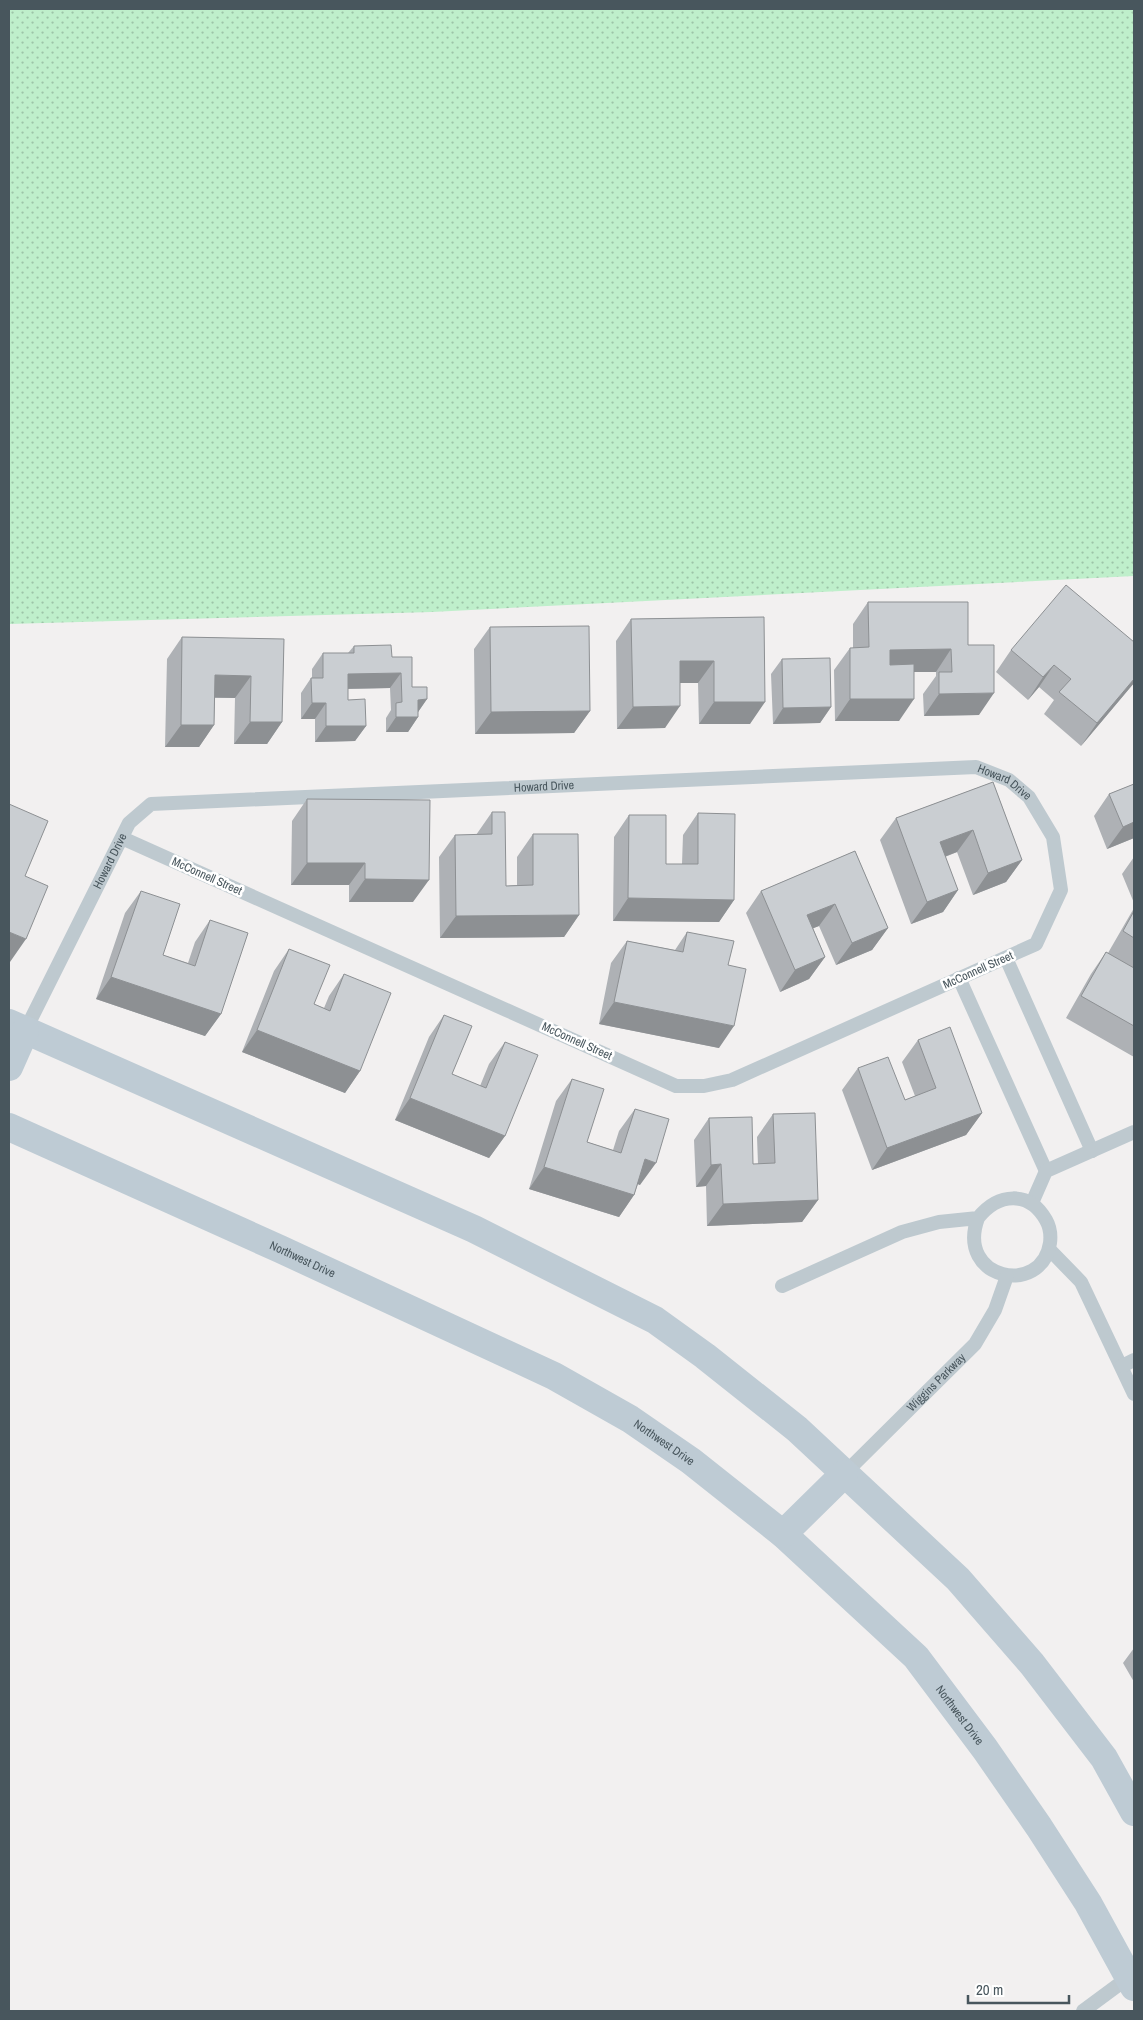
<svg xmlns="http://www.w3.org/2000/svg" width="1143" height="2020" font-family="'Archivo Narrow',sans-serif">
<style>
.grass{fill:url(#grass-dots)}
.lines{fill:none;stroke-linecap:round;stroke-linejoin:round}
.service{stroke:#bec9cf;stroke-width:14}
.secondary{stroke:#becbd4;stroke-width:28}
.wall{fill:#aeb1b5}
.shaded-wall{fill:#8d9093}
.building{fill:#caced2;stroke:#8d9093}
.labels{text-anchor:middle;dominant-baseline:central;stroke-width:5;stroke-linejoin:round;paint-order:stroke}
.street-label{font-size:12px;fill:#48565d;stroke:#fff}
</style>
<defs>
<pattern id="grass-dots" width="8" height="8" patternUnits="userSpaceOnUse" patternTransform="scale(1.25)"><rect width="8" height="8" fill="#bfefcb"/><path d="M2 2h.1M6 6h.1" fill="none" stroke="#9dc4a8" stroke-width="1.8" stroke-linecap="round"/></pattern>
</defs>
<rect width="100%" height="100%" fill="#f2f0f0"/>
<path class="grass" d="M 9,9 L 1134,9 L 1134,576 L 432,612 L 9,624 Z"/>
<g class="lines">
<g class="service">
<path d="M 1006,958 L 1092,1151"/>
<path d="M 959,978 L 1046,1171"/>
<path id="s1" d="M 25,1031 L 129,823 L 151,804 L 976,767 L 1009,780 L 1029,797 L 1053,837 L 1061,890 L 1036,944 L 732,1080 L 704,1086 L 676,1086 L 122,838"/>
<path d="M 1032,1203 L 1046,1171 L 1134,1132"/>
<path d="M 1049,1249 L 1081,1282 L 1134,1394"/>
<path d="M 782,1286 L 902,1232 L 939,1222 L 978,1218 C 998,1193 1029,1190 1046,1220 C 1050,1227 1051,1235 1050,1243 C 1042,1297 955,1280 978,1218"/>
<path d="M 1122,1366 L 1134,1360"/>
<path id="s2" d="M 844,1474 L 975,1344 L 995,1310 L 1007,1276"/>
<path d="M 1083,2011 L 1129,1977"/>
</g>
<g class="secondary">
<path d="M 9,1023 L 474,1229 L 655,1320 L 705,1356 L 797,1429 L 958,1579 L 1032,1664 L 1104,1758 L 1134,1812"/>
<path d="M 9,1067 L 25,1031"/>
<path id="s3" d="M 9,1127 L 280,1249 L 554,1376 L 630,1419 L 691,1461 L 783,1534 L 916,1657 L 985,1749 L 1039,1827 L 1088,1903 L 1134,1987"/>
<path d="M 783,1534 L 844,1474"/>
</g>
</g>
<path class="wall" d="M 868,602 L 968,645 L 979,715 L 924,716 L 923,694 L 936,676 L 936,672 L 914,672 L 899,721 L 835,721 L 834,670 L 850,648 L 853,648 L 853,624 Z
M 764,617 L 750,724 L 699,724 L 698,683 L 680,683 L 665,728 L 617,729 L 616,641 L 631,619 Z
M 490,627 L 590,711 L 574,733 L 475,734 L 474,649 Z
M 182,637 L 284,639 L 282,722 L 267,744 L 234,744 L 235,698 L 215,698 L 214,725 L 199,747 L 165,747 L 167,659 Z
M 1134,642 L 1134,683 L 1081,746 L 1044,714 L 1054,700 L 1039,687 L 1028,700 L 996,672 L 1011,650 Z
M 354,646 L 392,657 L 412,687 L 427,699 L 418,712 L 418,717 L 408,732 L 386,732 L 386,718 L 391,710 L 390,688 L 348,689 L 348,700 L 366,726 L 355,741 L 315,742 L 315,719 L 301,719 L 301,693 L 311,678 L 312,678 L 312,669 L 323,653 L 348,653 Z
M 782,659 L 831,707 L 820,723 L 773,724 L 771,674 Z
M 993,782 L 1022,860 L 1006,882 L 973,895 L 957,852 L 945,857 L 958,890 L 943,912 L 911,924 L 880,840 L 896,818 Z
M 1134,784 L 1134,838 L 1107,849 L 1094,816 L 1109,794 Z
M 307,799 L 413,902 L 349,902 L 349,885 L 291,885 L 292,821 Z
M 492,812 L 506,886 L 517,885 L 517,857 L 533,834 L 579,915 L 564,937 L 440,938 L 439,857 L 455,835 L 476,835 Z
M 698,813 L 734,900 L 719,922 L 613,921 L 614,837 L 629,815 L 666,864 L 682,864 L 683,835 Z
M 855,851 L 888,928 L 872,950 L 836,965 L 819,926 L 813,928 L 825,957 L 809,979 L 780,992 L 746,913 L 761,891 Z
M 1134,857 L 1134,903 L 1122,874 Z
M 141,891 L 163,955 L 188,963 L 195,942 L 210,920 L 221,1014 L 205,1036 L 96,999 L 125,913 Z
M 1134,908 L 1134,1057 L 1066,1018 L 1091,974 L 1106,952 L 1108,953 Z
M 687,932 L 728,965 L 719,1048 L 599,1024 L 611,963 L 627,941 L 675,950 Z
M 289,949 L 314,1004 L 324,1008 L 329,996 L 344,974 L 360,1071 L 345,1093 L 242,1052 L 274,971 Z
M 444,1015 L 452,1074 L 480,1086 L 489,1064 L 505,1042 L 505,1136 L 489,1158 L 395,1120 L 429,1037 Z
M 918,1040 L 982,1113 L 966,1135 L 872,1170 L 842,1090 L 858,1068 L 905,1100 L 915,1096 L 902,1062 Z
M 572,1079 L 587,1142 L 613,1150 L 619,1131 L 635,1109 L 640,1185 L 638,1184 L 634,1195 L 619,1217 L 529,1189 L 556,1101 Z
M 773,1114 L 818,1200 L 802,1222 L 707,1226 L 706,1186 L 696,1187 L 694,1140 L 709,1118 L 753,1164 L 758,1164 L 757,1137 Z
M 1134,1648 L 1134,1682 L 1123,1663 Z"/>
<path class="shaded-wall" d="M 951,649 L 936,672 L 874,672 L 890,650 Z
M 680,661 L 714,661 L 698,683 L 664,683 Z
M 1054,665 L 1039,687 L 1028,700 L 1043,677 Z
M 401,673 L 390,688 L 337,689 L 348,674 Z
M 215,675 L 251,676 L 235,698 L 200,697 Z
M 1134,679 L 1134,683 L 1081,746 L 1097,723 Z
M 994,693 L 979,715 L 924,716 L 939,694 Z
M 427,699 L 416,715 L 418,700 Z
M 850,699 L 914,699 L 899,721 L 835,721 Z
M 714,702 L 765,702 L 750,724 L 699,724 Z
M 312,703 L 326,703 L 315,719 L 301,719 Z
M 680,706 L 665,728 L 617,729 L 633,707 Z
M 831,707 L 820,723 L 773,724 L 783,708 Z
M 590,711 L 574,733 L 475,734 L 491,712 Z
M 396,717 L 418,717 L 408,732 L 386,732 Z
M 250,722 L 282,722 L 267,744 L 234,744 Z
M 181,725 L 214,725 L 199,747 L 165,747 Z
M 326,726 L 366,726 L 355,741 L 315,742 Z
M 1134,822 L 1134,838 L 1107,849 L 1123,827 Z
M 973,830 L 957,852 L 925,864 L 940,842 Z
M 1022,860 L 1006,882 L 973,895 L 988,873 Z
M 307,863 L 365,863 L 349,885 L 291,885 Z
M 365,879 L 429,880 L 413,902 L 349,902 Z
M 958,890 L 943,912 L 911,924 L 927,902 Z
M 628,898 L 734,900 L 719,922 L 613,921 Z
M 835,904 L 819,926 L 791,937 L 807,915 Z
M 579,915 L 564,937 L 440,938 L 456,916 Z
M 888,928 L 872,950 L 836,965 L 852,943 Z
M 9,932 L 26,939 L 10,962 L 9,961 Z
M 825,957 L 809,979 L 780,992 L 795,970 Z
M 111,977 L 221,1014 L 205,1036 L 96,999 Z
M 614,1002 L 734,1026 L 719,1048 L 599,1024 Z
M 257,1030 L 360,1071 L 345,1093 L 242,1052 Z
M 410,1098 L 505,1136 L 489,1158 L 395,1120 Z
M 982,1113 L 966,1135 L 872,1170 L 887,1148 Z
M 645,1159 L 656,1163 L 640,1185 L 630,1181 Z
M 721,1164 L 706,1186 L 696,1187 L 711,1165 Z
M 544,1167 L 634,1195 L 619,1217 L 529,1189 Z
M 818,1200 L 802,1222 L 707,1226 L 723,1204 Z"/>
<path class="building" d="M 1066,585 L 1134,642 L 1134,679 L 1097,723 L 1059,692 L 1071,679 L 1054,665 L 1043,677 L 1011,650 Z
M 868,602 L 968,602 L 968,645 L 994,645 L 994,693 L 939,694 L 939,672 L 952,672 L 951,649 L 890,650 L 890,665 L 914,664 L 914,699 L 850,699 L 850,648 L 869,647 Z
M 764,617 L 765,702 L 714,702 L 714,661 L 680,661 L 680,706 L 633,707 L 631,619 Z
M 589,626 L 590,711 L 491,712 L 490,627 Z
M 182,637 L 284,639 L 282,722 L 250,722 L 251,676 L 215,675 L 214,725 L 181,725 Z
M 391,645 L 392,657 L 412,657 L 412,687 L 427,687 L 427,699 L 418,700 L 418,717 L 396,717 L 396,703 L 402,702 L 401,673 L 348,674 L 348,700 L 365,699 L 366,726 L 326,726 L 326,703 L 312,703 L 311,678 L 323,678 L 323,653 L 354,653 L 354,646 Z
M 830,658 L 831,707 L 783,708 L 782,659 Z
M 993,782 L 1022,860 L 988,873 L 973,830 L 940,842 L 958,890 L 927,902 L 896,818 Z
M 1134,784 L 1134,822 L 1123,827 L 1109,794 Z
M 307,799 L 430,800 L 429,880 L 365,879 L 365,863 L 307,863 Z
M 9,804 L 48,821 L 25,876 L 48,886 L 26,939 L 9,932 Z
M 492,812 L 505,812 L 506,886 L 533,885 L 533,834 L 578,834 L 579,915 L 456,916 L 455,835 L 492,834 Z
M 698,813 L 735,814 L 734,900 L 628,898 L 629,815 L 666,815 L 666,864 L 698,864 Z
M 855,851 L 888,928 L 852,943 L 835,904 L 807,915 L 825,957 L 795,970 L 761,891 Z
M 141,891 L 180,904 L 163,955 L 195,966 L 210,920 L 248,933 L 221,1014 L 111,977 Z
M 1134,911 L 1134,938 L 1123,931 Z
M 687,932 L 734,941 L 728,965 L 746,969 L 734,1026 L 614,1002 L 627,941 L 683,952 Z
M 289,949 L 330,965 L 314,1004 L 330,1011 L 344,974 L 391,993 L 360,1071 L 257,1030 Z
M 1106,952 L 1134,968 L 1134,1026 L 1081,996 Z
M 444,1015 L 472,1026 L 452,1074 L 486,1088 L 505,1042 L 538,1055 L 505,1136 L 410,1098 Z
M 950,1027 L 982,1113 L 887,1148 L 858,1068 L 888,1057 L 905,1100 L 936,1088 L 918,1040 Z
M 572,1079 L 604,1089 L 587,1142 L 621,1153 L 635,1109 L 669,1119 L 656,1163 L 645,1159 L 634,1195 L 544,1167 Z
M 815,1113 L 818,1200 L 723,1204 L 721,1164 L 711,1165 L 709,1118 L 752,1117 L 753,1164 L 775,1163 L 773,1114 Z"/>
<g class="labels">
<g class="street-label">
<text stroke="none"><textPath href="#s1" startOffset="1120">Howard Drive</textPath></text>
<text stroke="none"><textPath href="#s1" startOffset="655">Howard Drive</textPath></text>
<text stroke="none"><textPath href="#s1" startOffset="190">Howard Drive</textPath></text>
<text transform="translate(207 876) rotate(24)">McConnell Street</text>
<text transform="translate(978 970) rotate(-24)">McConnell Street</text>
<text transform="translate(577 1041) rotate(24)">McConnell Street</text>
<text stroke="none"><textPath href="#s3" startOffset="322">Northwest Drive</textPath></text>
<text stroke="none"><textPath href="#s2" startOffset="130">Wiggins Parkway</textPath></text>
<text stroke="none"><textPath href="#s3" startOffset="728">Northwest Drive</textPath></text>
<text stroke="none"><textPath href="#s3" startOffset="1132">Northwest Drive</textPath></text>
</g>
</g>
<rect width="1143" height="2020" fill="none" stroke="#48565d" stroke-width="20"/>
<path d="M968 1995v8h101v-8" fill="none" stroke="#48565d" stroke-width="2.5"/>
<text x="976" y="1995" font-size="15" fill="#48565d" stroke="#ffffff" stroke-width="4" paint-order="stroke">20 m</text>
</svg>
